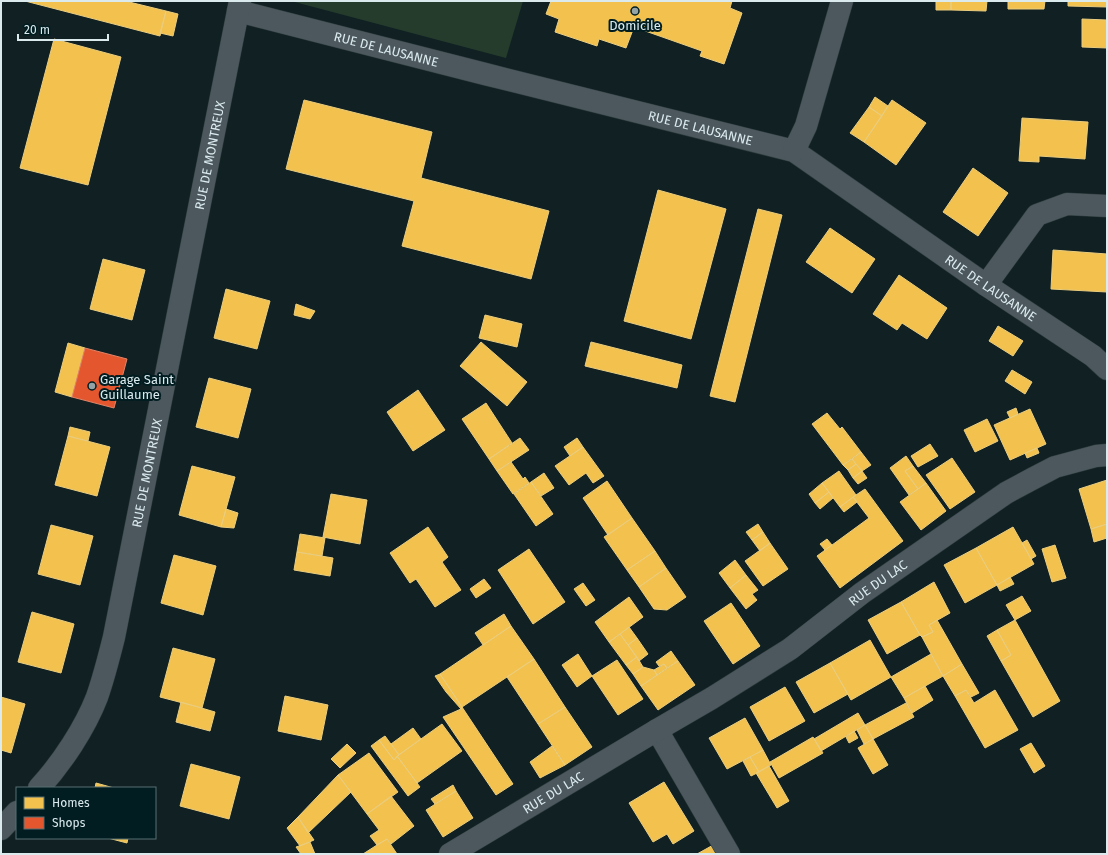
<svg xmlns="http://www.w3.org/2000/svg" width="1108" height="855" font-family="'Fira Sans',sans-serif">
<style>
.green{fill:#253c2d}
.homes{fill:#f2c14e;stroke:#ebcd7e}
.shops{fill:#e4572e;stroke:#e18367}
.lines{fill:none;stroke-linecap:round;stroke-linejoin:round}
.minor-casing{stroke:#2f3c3e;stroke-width:23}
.minor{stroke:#4c585e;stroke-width:22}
.poi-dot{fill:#94a4a6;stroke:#011d21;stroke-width:1.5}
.labels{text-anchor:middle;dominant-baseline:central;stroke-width:4;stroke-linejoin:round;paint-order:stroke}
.poi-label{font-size:13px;fill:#daeaed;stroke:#011d21}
.street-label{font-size:13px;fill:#daeaed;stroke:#011d21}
</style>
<rect width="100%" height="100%" fill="#112123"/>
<path class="green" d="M 291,1 L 523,1 L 506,58 Z"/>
<path class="homes" d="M 25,1 L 125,1 L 166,11 L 160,36 Z
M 551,1 L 732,1 L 730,8 L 742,13 L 724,64 L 700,56 L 702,51 L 634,27 L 626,48 L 599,39 L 597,46 L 555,32 L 559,19 L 546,14 Z
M 936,1 L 951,1 L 951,10 L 936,10 Z
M 951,1 L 987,1 L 986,11 L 951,10 Z
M 1008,1 L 1045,1 L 1044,9 L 1008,9 Z
M 1068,1 L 1107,1 L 1107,7 L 1068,6 Z
M 166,11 L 178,14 L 173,36 L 160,33 Z
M 1082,19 L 1107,20 L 1107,48 L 1082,47 Z
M 54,39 L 121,57 L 88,185 L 20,168 Z
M 875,97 L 888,106 L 882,116 L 869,107 Z
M 304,100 L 432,132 L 421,178 L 549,211 L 531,279 L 402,246 L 414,201 L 286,169 Z
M 892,100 L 926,123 L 896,165 L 864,142 Z
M 869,107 L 882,116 L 864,142 L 850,133 Z
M 1022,118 L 1088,122 L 1085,159 L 1039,156 L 1039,162 L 1019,161 Z
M 973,168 L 1008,193 L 978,236 L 943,212 Z
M 658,190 L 726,209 L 691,339 L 624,321 Z
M 758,209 L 782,215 L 735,402 L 710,396 Z
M 830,228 L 875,259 L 852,293 L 806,262 Z
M 1053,250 L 1107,254 L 1107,292 L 1051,289 Z
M 103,259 L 145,270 L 132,320 L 90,309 Z
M 899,275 L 947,308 L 927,339 L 902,323 L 897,330 L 873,314 Z
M 226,289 L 270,301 L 257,349 L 214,338 Z
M 296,304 L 315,311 L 310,319 L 294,315 Z
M 485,315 L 522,324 L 517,347 L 479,338 Z
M 998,326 L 1023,341 L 1013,356 L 989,341 Z
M 481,342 L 527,382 L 507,406 L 460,366 Z
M 591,342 L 682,365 L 677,388 L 585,366 Z
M 68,343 L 85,348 L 72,397 L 55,392 Z
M 1012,370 L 1032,382 L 1025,394 L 1005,381 Z
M 209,378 L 251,389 L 238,438 L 196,427 Z
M 418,390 L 445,430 L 413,451 L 387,412 Z
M 486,403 L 512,443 L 489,459 L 462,419 Z
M 1016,408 L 1018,414 L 1010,418 L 1007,412 Z
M 1030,409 L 1046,444 L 1010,460 L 994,425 Z
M 827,413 L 840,429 L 842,427 L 861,452 L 843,465 L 812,424 Z
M 987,419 L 998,441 L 975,452 L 964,430 Z
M 70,427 L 90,432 L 88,441 L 68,436 Z
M 68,436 L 110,447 L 97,496 L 55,485 Z
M 520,438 L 529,450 L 497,471 L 489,459 Z
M 577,438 L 583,447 L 570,456 L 564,447 Z
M 930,444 L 938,456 L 918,467 L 911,456 Z
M 583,447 L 604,476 L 593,483 L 586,473 L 569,485 L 555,466 Z
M 1037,448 L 1039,453 L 1027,458 L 1025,453 Z
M 861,452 L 871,465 L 862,471 L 852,459 Z
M 906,456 L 913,466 L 905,471 L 918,489 L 909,495 L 890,468 Z
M 952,458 L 975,492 L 950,509 L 926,475 Z
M 852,459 L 856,464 L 848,470 L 843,465 Z
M 511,462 L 523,479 L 525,477 L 529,483 L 513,494 L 497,471 Z
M 856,464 L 862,471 L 853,478 L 848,470 Z
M 192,466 L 235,477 L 221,527 L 179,515 Z
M 913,466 L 926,483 L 918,489 L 905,471 Z
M 839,471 L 856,495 L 840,507 L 822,483 Z
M 862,471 L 867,478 L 858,484 L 853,478 Z
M 544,473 L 554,488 L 541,496 L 531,482 Z
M 1107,480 L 1107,524 L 1091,529 L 1079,489 Z
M 607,481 L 632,518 L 608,535 L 583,498 Z
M 531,482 L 553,514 L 536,526 L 514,494 Z
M 822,483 L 829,492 L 815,503 L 809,494 Z
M 926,483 L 946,511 L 921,530 L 900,502 Z
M 865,489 L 903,541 L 840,588 L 817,556 L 869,518 L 853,497 Z
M 829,492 L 833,498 L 820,509 L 815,503 Z
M 331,494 L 367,500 L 360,544 L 323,537 Z
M 853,497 L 857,502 L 844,512 L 840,507 Z
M 226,509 L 238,513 L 234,528 L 221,527 Z
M 632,518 L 655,551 L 627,570 L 604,537 Z
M 758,524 L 763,532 L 752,540 L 746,532 Z
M 1107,524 L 1107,538 L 1094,542 L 1091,529 Z
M 51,525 L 93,536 L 80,585 L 38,574 Z
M 428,527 L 448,557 L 442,562 L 461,590 L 435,607 L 416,579 L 410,583 L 390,553 Z
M 1013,527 L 1034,564 L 997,585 L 976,548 Z
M 763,532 L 770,543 L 760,551 L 752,540 Z
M 300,534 L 325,538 L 322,556 L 297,552 Z
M 827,539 L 832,545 L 825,550 L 820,544 Z
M 1027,540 L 1036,556 L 1031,559 L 1022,543 Z
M 770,543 L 788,569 L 763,586 L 745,561 Z
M 1055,545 L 1066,578 L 1052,582 L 1042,549 Z
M 976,548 L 997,585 L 965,603 L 944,565 Z
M 529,549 L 565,602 L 533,624 L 498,570 Z
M 655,551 L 666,568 L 639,587 L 627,570 Z
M 297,552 L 333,558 L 330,576 L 294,570 Z
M 174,555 L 216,566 L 203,615 L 161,603 Z
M 735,560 L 746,575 L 730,588 L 719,573 Z
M 666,568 L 686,597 L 667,610 L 654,609 L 639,587 Z
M 746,575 L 758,590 L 752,594 L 757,600 L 746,609 L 730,588 Z
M 1010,577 L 1014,584 L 1000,591 L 997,585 Z
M 484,579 L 491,588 L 476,598 L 470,589 Z
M 934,582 L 950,613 L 929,625 L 933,632 L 922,637 L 920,635 L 901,602 Z
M 583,583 L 595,600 L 586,606 L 574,589 Z
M 1022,596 L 1031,611 L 1015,620 L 1006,605 Z
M 629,597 L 643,617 L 609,642 L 595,622 Z
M 901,602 L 920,635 L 887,654 L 868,620 Z
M 731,603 L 760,646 L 733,664 L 704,621 Z
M 32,612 L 74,624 L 61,673 L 18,662 Z
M 504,614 L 511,626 L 483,645 L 475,633 Z
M 937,620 L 962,664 L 943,676 L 922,637 L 933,632 L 929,625 Z
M 1015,620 L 1060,701 L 1033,717 L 1001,661 L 1011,655 L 997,630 Z
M 511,626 L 534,659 L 462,707 L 440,674 Z
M 629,627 L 637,638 L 628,645 L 620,634 Z
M 997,630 L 1011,655 L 1001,661 L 987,636 Z
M 620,634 L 637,657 L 626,665 L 609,642 Z
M 637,638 L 648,654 L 639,661 L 628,645 Z
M 870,640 L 891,677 L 851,700 L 830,663 Z
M 173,648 L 215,659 L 202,708 L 160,697 Z
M 671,651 L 678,661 L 667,668 L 664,664 L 659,666 L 656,662 Z
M 578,654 L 592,676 L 577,687 L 562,665 Z
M 931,654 L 943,676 L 904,698 L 891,677 Z
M 637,657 L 643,667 L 633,674 L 626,665 Z
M 534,659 L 565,707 L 538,724 L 507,677 Z
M 617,660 L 643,699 L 618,715 L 592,676 Z
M 678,661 L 695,685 L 658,710 L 641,686 Z
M 830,663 L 848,694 L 814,713 L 796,682 Z
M 664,664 L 667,668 L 657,675 L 654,670 Z
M 962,664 L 979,693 L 971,697 L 966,690 L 955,696 L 943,676 Z
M 643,667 L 654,670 L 657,675 L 641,686 L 633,674 Z
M 440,674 L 462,707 L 461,709 L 446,692 L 435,676 Z
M 925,686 L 933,700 L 912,713 L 904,698 Z
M 785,687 L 805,721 L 769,741 L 750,707 Z
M 966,690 L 974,703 L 995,690 L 1018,730 L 985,748 L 955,696 Z
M 285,696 L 328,705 L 321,740 L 278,731 Z
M 1,697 L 25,704 L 11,753 L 1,750 Z
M 181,702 L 215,712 L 210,731 L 176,722 Z
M 906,703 L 914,717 L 873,739 L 865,725 Z
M 462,707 L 513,784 L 496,795 L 443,717 L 461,709 Z
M 565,707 L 592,747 L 565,765 L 538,724 Z
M 858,713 L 865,725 L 821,751 L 814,739 Z
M 745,718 L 763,750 L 727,769 L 709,738 Z
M 442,724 L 462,751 L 417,783 L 397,756 Z
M 865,725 L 873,739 L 864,744 L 857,730 Z
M 413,728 L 421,739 L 399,755 L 391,744 Z
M 854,731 L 858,738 L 849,743 L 846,737 Z
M 385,736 L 399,755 L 394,760 L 379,740 Z
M 813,737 L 823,753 L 779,778 L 770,762 Z
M 873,739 L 888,765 L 873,774 L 858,748 Z
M 379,740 L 394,760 L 397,756 L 420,787 L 408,796 L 371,746 Z
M 1031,743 L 1045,766 L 1034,773 L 1020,749 Z
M 347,744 L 356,753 L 340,768 L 331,759 Z
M 552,746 L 565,765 L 540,778 L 530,762 Z
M 763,750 L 771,765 L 759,772 L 750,757 Z
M 369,753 L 398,792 L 367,814 L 338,775 Z
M 750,757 L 759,772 L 751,776 L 743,761 Z
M 191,764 L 240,777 L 229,819 L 180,806 Z
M 769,766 L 789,801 L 777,808 L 756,773 Z
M 338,775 L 351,792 L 308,833 L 298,817 Z
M 664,782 L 694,831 L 673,844 L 667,834 L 653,842 L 629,803 Z
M 96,783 L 114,788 L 95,788 Z
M 453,785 L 456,791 L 435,804 L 431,799 Z
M 456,791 L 473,818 L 443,837 L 426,810 Z
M 391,796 L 414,826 L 391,844 L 387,839 L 377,845 L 370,836 L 379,830 L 367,814 Z
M 298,817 L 314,840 L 300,846 L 287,828 Z
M 108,838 L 128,838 L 127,843 Z
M 387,839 L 397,854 L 363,854 L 377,845 Z
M 310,842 L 315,854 L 301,854 L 296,847 Z
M 715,844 L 720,854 L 697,854 Z"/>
<path class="shops" d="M 85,348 L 127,359 L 114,408 L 72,397 Z"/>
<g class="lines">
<g class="minor-casing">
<g id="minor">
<path id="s1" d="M 238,11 L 485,74 L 794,151 L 986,285 L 1093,356 L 1107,369"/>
<path d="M 794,151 L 806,126 L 842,1"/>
<path d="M 986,285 L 1037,215 L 1067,204 L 1107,206"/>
<path d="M 657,730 L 729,854"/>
<path id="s2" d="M 39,788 C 62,763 85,728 97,697 C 104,677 109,657 114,637 L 240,1"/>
<path d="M 1,829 L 17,812"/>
<path id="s3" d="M 450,854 L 657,730 L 712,698 L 790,649 L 862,593 L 1006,493 L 1032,479 L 1055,467 L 1096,456 L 1107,455"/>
</g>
</g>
<use href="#minor" class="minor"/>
</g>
<g class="poi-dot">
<circle cx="635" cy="11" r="4"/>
<circle cx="92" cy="386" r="4"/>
</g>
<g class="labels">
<g class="poi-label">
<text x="635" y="25">Domicile</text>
<text x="100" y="379" text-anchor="start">Garage Saint<tspan x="100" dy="15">Guillaume</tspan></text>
</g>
<g class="street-label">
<text stroke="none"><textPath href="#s1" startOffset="153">RUE DE LAUSANNE</textPath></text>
<text stroke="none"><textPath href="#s1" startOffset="477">RUE DE LAUSANNE</textPath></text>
<text stroke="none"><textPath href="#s2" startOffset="662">RUE DE MONTREUX</textPath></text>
<text stroke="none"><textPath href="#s1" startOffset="813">RUE DE LAUSANNE</textPath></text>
<text stroke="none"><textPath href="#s2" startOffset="338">RUE DE MONTREUX</textPath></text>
<text stroke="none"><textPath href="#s3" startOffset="507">RUE DU LAC</textPath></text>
<text stroke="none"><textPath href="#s3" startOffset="120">RUE DU LAC</textPath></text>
</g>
</g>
<rect width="1108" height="855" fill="none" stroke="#daeaed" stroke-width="4"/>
<rect x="16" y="787" width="140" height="52" fill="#011d21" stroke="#586f73"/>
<rect x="24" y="797" width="20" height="12" fill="#f2c14e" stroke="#586f73"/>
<text x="52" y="807" font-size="12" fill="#daeaed">Homes</text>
<rect x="24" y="817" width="20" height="12" fill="#e4572e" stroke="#586f73"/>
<text x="52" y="827" font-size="12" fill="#daeaed">Shops</text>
<path d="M18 34v6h90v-6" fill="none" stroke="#daeaed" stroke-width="2"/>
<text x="24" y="34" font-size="12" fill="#daeaed" stroke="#011d21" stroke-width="3" paint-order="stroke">20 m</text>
</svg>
